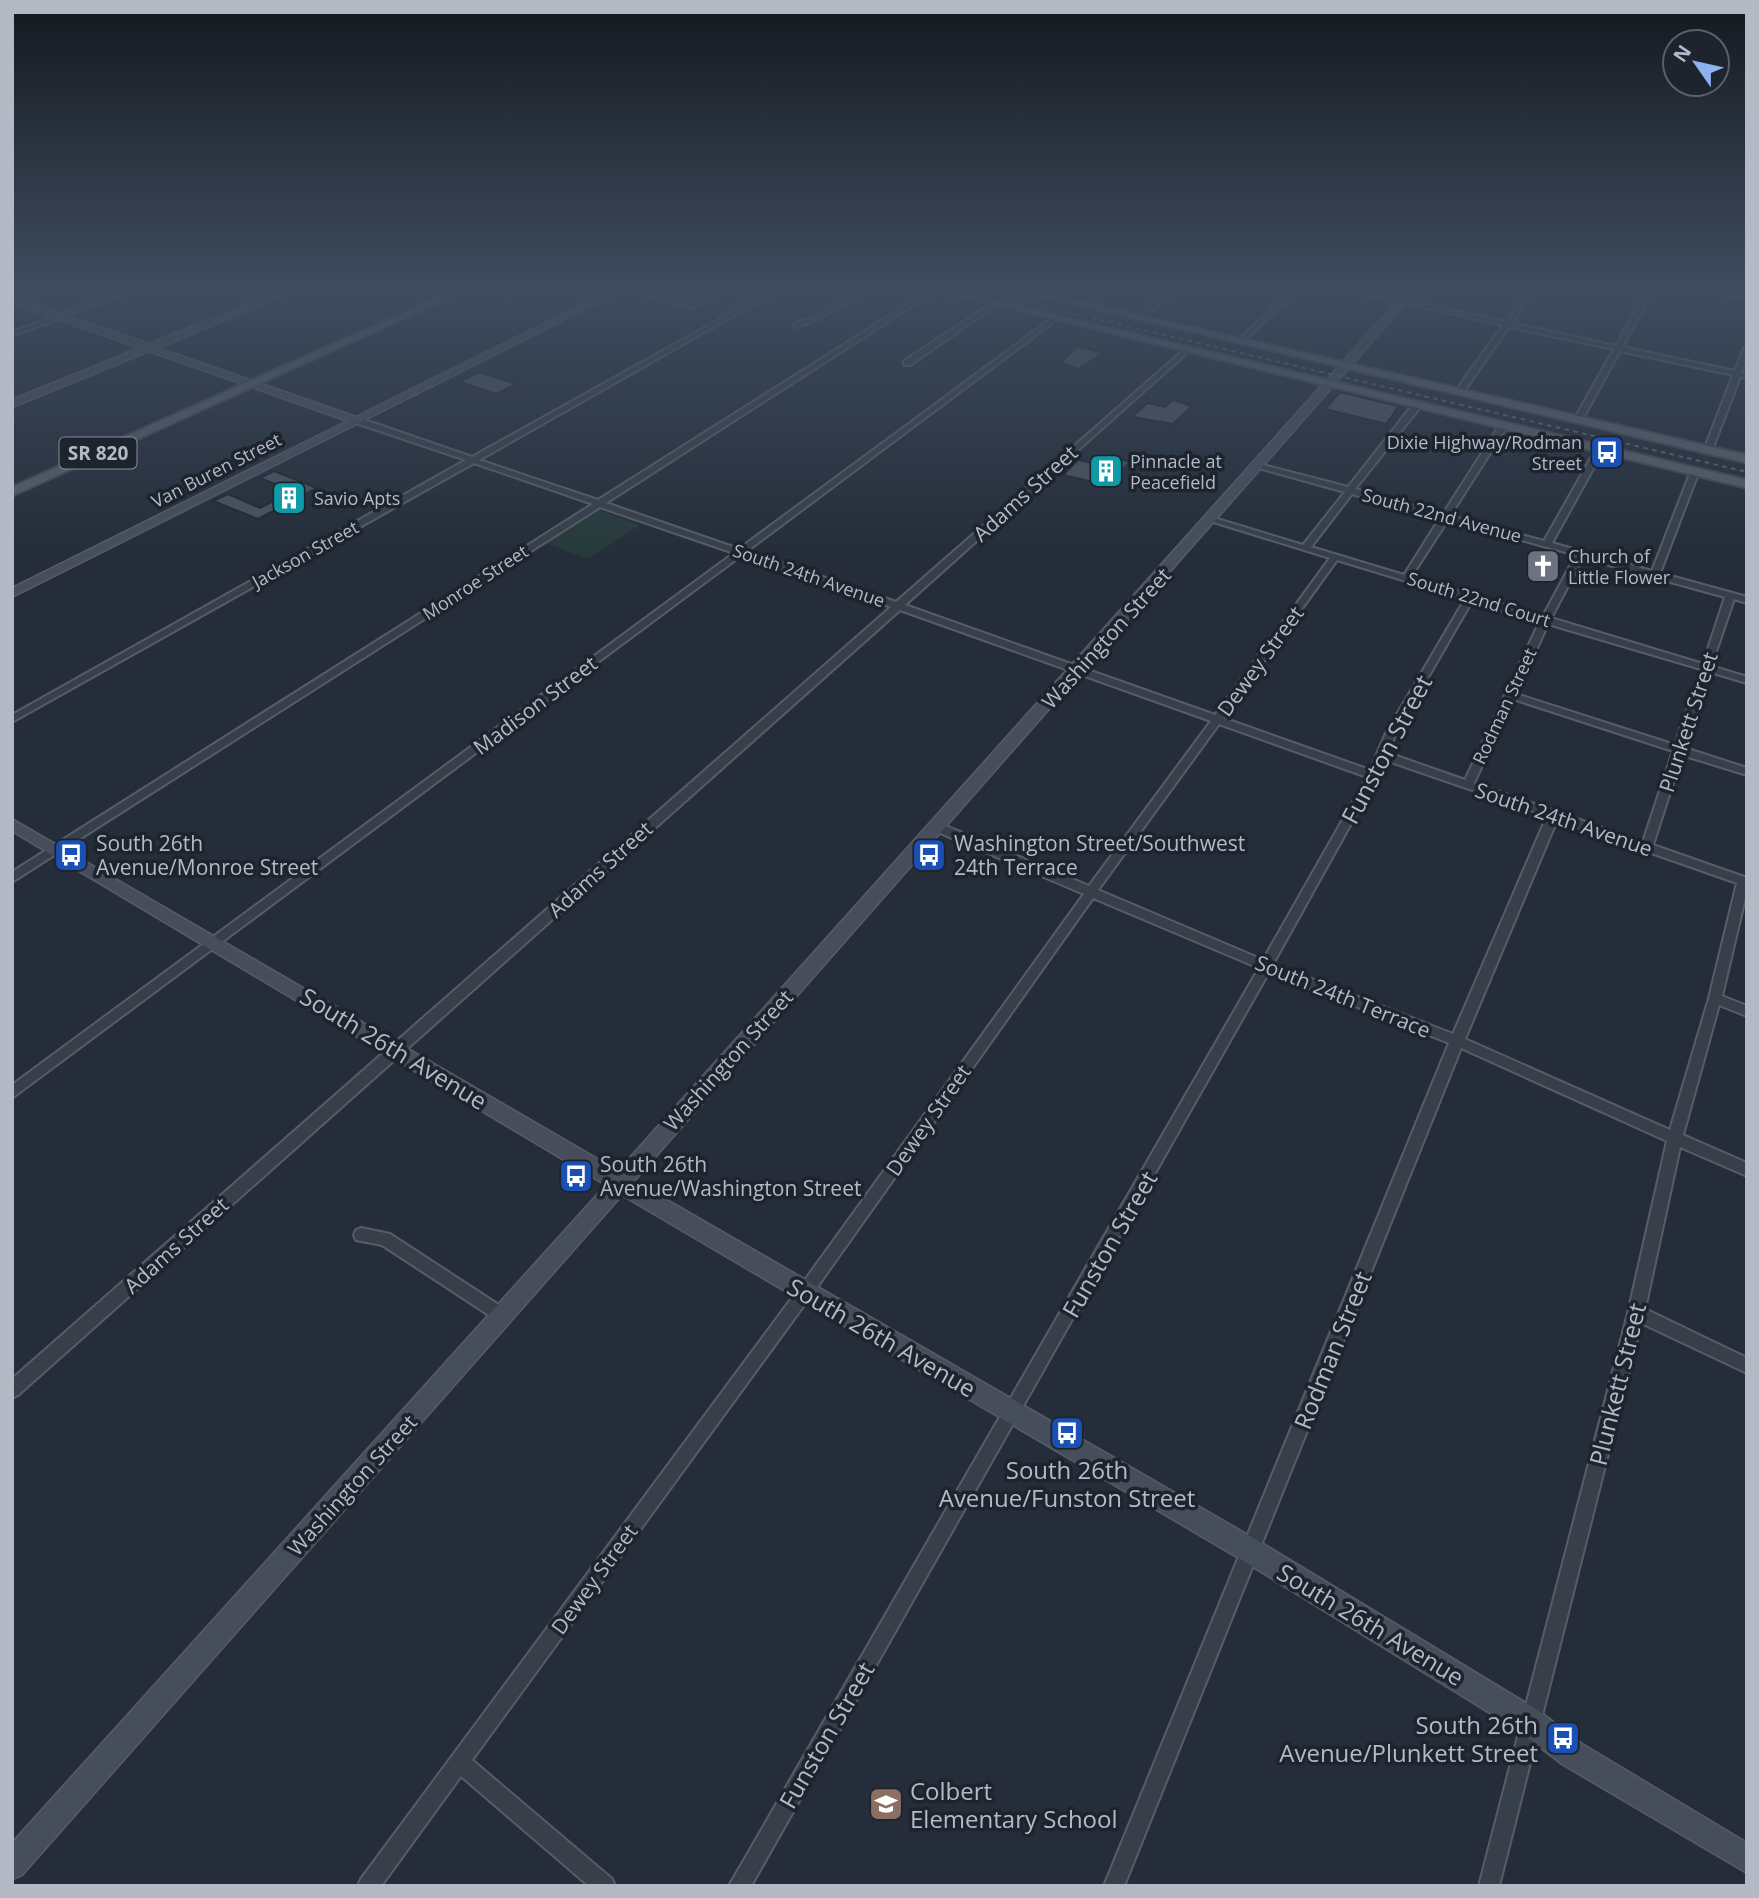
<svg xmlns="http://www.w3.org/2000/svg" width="1759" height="1898" font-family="'Open Sans',sans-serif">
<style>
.green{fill:#273a3b}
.building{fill:#485260;stroke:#1f2630;stroke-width:2}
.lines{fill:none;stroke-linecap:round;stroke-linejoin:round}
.street-casing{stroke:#565d67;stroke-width:4}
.secondary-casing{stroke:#565d67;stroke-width:3}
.primary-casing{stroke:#414852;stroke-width:4}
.street{fill:#373f4a;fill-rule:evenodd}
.secondary{fill:#464e5c;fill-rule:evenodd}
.primary{fill:#555e69;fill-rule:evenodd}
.rail{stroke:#5a6370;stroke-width:2;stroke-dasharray:4.5 4.5;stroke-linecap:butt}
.labels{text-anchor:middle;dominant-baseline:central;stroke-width:7;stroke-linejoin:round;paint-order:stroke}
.far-poi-label{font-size:18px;fill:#b3bac5;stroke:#1d242e;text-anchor:start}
.far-street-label{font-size:18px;fill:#b3bac5;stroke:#1d242e}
.shield{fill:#1d242e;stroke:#868d98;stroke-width:2}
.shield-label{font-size:19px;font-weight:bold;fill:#b3bac5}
.street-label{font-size:21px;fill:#b3bac5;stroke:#1d242e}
.poi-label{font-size:21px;fill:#b3bac5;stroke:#1d242e;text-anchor:start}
.near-street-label{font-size:24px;fill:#b3bac5;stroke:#1d242e}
.near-poi-label{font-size:24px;fill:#b3bac5;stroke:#1d242e}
</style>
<rect width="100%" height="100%" fill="#242d39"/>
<path class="green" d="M 599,510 L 640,525 L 588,559 L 546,543 Z"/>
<path class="building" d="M 1077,346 L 1103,353 L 1078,369 L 1061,363 Z
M 479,372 L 516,384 L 497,394 L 459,382 Z
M 1340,392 L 1394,405 L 1399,406 L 1386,424 L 1325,409 Z
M 1172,400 L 1192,406 L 1173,424 L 1132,417 L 1147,403 L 1165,407 Z
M 1109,456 L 1130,462 L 1107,485 L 1063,475 L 1078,460 L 1099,464 Z
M 274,471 L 317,488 L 304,495 L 301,494 L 302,496 L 258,519 L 213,501 L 228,494 L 260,508 L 293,491 L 260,478 Z"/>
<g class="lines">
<g class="street-casing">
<path id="street" d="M 134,287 L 142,287 L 12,336 L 12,332 Z
M 650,287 L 657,287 L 649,293 L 690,304 L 722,287 L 729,287 L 691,308 L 642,295 L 642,293 Z
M 777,287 L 784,287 L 479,460 L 598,500 L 935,287 L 942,287 L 606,503 L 739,549 L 1055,316 L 1059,316 L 1059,318 L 747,551 L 896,602 L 1186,348 L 1190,348 L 1190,350 L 905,605 L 1215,715 L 1330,558 L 1207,520 L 1214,518 L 1303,545 L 1345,492 L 1255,467 L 1255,463 L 1348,487 L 1415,402 L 1421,402 L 1421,406 L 1355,489 L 1443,514 L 1501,423 L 1507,423 L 1508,425 L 1450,516 L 1544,541 L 1596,449 L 1603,447 L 1604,449 L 1552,543 L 1652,571 L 1691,471 L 1695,469 L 1699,471 L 1660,573 L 1747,597 L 1747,603 L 1734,599 L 1711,666 L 1747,677 L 1747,683 L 1710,672 L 1685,748 L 1747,768 L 1747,775 L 1682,755 L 1653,845 L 1747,878 L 1747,890 L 1722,996 L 1747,1006 L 1747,1016 L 1719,1005 L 1683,1135 L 1747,1163 L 1747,1176 L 1680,1147 L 1645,1309 L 1747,1358 L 1747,1373 L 1641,1323 L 1499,1886 L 1479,1886 L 1628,1313 L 1667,1141 L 1461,1048 L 1124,1886 L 1104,1886 L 1449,1043 L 1269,972 L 751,1886 L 729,1886 L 1259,968 L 1093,898 L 810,1297 L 472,1760 L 612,1879 L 615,1886 L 589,1886 L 461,1776 L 381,1886 L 358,1886 L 361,1879 L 800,1287 L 1084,894 L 933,830 L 931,827 L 933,824 L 941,824 L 1089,886 L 1211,721 L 900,610 L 18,1395 L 12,1398 L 12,1379 L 891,607 L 742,555 L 12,1098 L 12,1085 L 734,553 L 600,507 L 12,882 L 12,872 L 593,504 L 474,463 L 12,722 L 12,715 L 466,460 L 353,422 L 353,418 L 359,418 L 472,457 ZM 1352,494 L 1440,518 L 1404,575 L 1311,547 ZM 1448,520 L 1576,555 L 1543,616 L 1411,577 ZM 1583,558 L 1725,597 L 1703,664 L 1551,618 ZM 1337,560 L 1465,599 L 1386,733 L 1370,770 L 1223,718 ZM 1472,601 L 1540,621 L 1465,780 L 1388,753 L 1396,733 ZM 1548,624 L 1701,669 L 1675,745 L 1516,694 ZM 1513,699 L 1673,751 L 1643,842 L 1474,783 ZM 1219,724 L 1367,777 L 1263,960 L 1098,890 ZM 1385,760 L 1547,816 L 1453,1034 L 1273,964 L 1378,775 ZM 1557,820 L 1737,883 L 1709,998 L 1670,1130 L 1465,1039 Z
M 868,287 L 875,287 L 819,319 L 800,325 L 799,327 L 794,326 L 795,323 L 815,317 Z
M 1055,287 L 1062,287 L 1049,296 L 1045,296 L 1045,294 Z
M 1175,287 L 1181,287 L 1142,318 L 1138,318 L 1138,316 Z
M 1296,287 L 1302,287 L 1242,342 L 1238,342 L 1238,340 Z
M 1333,287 L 1343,287 L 1506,322 L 1531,287 L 1537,287 L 1512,323 L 1616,346 L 1649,287 L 1655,287 L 1622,347 L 1735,371 L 1744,348 L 1747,346 L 1747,358 L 1741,373 L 1747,374 L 1747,378 L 1740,377 L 1712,450 L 1708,452 L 1704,450 L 1733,375 L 1620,351 L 1582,420 L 1578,422 L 1574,420 L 1614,349 L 1509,327 L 1462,394 L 1459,394 L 1455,392 L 1503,325 Z
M 1690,287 L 1701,287 L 1747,295 L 1747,299 Z
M 994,302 L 999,303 L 910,365 L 904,365 L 904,361 Z
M 361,1228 L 390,1234 L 508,1311 L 511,1316 L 508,1321 L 503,1323 L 498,1321 L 382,1245 L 356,1240 L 354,1235 L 356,1230 Z"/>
</g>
<g class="secondary-casing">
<path id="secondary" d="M 291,287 L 303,287 L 158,348 L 356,417 L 618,287 L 629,287 L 12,597 L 12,588 L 348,421 L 149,351 L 12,407 L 12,400 L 140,348 L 12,303 L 12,297 L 149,344 Z
M 1410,287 L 1420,287 L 634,1181 L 1260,1542 L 1539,1711 L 1582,1744 L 1747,1843 L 1747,1873 L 1562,1764 L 1519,1731 L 1242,1560 L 622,1195 L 22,1875 L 12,1879 L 12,1843 L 606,1185 L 12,831 L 12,819 L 618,1171 Z"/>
</g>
<g class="primary-casing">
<path id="primary" d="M 461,287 L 473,287 L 12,496 L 12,487 Z
M 922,287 L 938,287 L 1747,480 L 1747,488 Z
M 1002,287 L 1018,287 L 1747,455 L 1747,463 Z"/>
</g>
<use href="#street" class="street"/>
<use href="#secondary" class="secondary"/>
<use href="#primary" class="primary"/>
<path class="rail" d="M 960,287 L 1747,472"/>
</g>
<linearGradient id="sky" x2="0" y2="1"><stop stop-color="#14191f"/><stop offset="0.52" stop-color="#3f4c5f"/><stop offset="1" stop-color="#3f4c5f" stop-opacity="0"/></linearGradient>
<rect width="1759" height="552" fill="url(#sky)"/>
<defs>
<g id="bus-square" transform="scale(1.75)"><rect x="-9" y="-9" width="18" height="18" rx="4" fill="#1a4fb4" stroke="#1d242e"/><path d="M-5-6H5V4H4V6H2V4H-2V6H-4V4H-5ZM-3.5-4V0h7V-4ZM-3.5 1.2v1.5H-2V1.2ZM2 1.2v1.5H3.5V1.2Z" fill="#fff"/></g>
<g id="building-square" transform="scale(1.75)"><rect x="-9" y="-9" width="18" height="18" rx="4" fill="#0f9aa8" stroke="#1d242e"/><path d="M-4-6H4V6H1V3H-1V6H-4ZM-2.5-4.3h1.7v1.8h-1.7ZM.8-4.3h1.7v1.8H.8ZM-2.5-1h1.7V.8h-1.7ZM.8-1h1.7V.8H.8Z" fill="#fff"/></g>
<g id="church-square" transform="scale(1.75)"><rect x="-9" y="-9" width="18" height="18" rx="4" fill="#6b7280" stroke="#1d242e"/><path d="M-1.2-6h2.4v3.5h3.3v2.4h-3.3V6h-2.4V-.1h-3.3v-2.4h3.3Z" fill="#fff"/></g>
<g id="school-square" transform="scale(1.75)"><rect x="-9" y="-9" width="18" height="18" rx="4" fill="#8d6e63" stroke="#1d242e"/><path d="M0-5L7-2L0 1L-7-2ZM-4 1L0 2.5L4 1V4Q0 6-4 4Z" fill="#fff"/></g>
</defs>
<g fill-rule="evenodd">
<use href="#bus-square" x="1607" y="452"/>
<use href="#building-square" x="1106" y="471"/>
<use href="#building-square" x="289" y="498"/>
<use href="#church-square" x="1543" y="566"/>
<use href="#bus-square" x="71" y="855"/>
<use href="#bus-square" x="929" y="855"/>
<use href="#bus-square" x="576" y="1176"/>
<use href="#bus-square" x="1067" y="1433"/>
<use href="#bus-square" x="1563" y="1738"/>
<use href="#school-square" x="886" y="1804"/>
</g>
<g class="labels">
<g class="far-poi-label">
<text x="1582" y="442" text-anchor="end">Dixie Highway/Rodman<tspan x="1582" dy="21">Street</tspan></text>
<text x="1130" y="461">Pinnacle at<tspan x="1130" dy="21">Peacefield</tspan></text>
<text x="314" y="498">Savio Apts</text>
<text x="1568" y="556">Church of<tspan x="1568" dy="21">Little Flower</tspan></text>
</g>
<g class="far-street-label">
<text transform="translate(216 470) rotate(-27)">Van Buren Street</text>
<text transform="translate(1442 515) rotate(15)">South 22nd Avenue</text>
<text transform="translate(305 554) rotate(-29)">Jackson Street</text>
<text transform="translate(809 575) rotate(19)">South 24th Avenue</text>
<text transform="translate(475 582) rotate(-33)">Monroe Street</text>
<text transform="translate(1479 599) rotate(17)">South 22nd Court</text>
<text transform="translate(1504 706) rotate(-65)">Rodman Street</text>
</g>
<rect class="shield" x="59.5" y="437.5" width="77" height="31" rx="5"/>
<g class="shield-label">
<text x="98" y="453">SR 820</text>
</g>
<g class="street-label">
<text transform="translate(1025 493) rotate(-42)">Adams Street</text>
<text transform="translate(1106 638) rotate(-48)">Washington Street</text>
<text transform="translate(1260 661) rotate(-54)">Dewey Street</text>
<text transform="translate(535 705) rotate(-37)">Madison Street</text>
<text transform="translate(1688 722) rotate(-72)">Plunkett Street</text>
<text transform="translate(1564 819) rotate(19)">South 24th Avenue</text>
<text transform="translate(600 869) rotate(-42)">Adams Street</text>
<text transform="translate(1343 996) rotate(22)">South 24th Terrace</text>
<text transform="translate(728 1060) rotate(-48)">Washington Street</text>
<text transform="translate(928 1120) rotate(-55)">Dewey Street</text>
<text transform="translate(176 1245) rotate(-42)">Adams Street</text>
<text transform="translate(352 1485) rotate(-48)">Washington Street</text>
<text transform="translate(594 1579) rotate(-54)">Dewey Street</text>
</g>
<g class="poi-label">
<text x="96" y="843">South 26th<tspan x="96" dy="24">Avenue/Monroe Street</tspan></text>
<text x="954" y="843">Washington Street/Southwest<tspan x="954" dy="24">24th Terrace</tspan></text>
<text x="600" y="1164">South 26th<tspan x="600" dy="24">Avenue/Washington Street</tspan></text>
</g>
<g class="near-street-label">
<text transform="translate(1386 749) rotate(-62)">Funston Street</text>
<text transform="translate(394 1048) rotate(31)">South 26th Avenue</text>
<text transform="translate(1109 1244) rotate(-60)">Funston Street</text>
<text transform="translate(882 1337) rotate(30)">South 26th Avenue</text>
<text transform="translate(1332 1350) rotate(-68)">Rodman Street</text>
<text transform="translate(1617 1384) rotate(-76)">Plunkett Street</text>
<text transform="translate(1371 1624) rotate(31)">South 26th Avenue</text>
<text transform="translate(826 1735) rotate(-60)">Funston Street</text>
</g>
<g class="near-poi-label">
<text x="1067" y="1469">South 26th<tspan x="1067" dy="28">Avenue/Funston Street</tspan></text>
<text x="1538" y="1724" text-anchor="end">South 26th<tspan x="1538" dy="28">Avenue/Plunkett Street</tspan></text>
<text x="910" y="1790" text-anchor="start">Colbert<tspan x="910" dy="28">Elementary School</tspan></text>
</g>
</g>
<rect width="1759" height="1898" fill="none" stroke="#b3bac5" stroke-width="28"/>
<g transform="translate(1696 63) rotate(304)"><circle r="33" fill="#1d242e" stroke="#59606a" stroke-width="2"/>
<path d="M0-5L12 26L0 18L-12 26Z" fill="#8db3ef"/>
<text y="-10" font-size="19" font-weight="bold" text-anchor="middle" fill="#b3bac5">N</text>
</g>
</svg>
